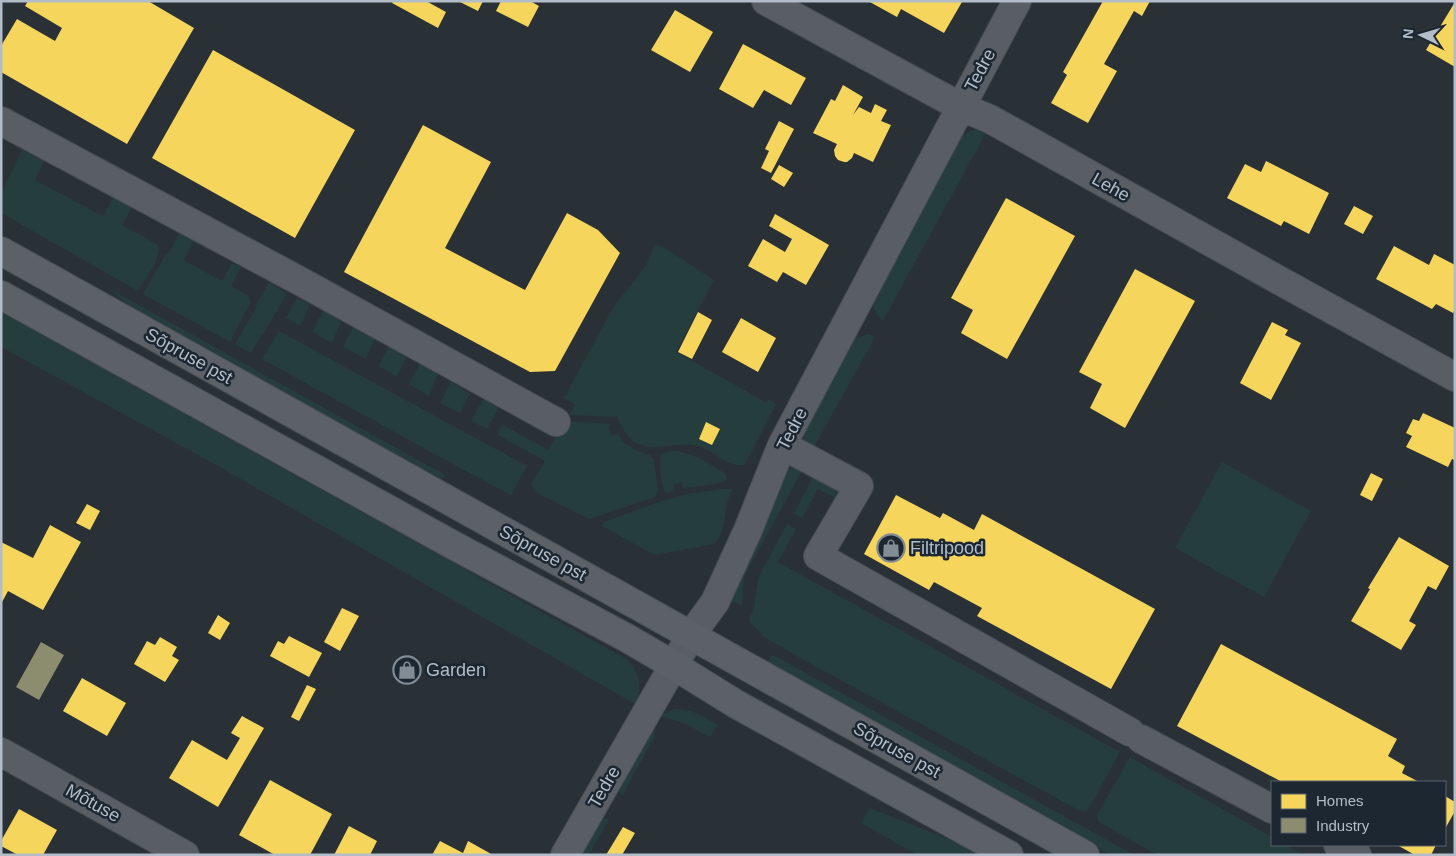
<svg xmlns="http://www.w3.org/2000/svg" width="1456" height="856" font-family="Helvetica,sans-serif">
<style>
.green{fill:#263d3d;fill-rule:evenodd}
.homes{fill:#f6d55c}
.industry{fill:#8c8c6e}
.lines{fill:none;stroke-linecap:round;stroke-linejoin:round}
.minor-casing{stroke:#474c51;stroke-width:30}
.major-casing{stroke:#464d53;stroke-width:30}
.minor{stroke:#595e65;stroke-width:28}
.major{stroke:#5b6167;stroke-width:28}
.labels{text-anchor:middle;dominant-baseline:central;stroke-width:5;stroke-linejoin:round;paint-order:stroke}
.street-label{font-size:18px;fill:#b2bdc8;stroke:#1c2731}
.poi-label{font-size:18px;fill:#b2bdc8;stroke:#1c2731;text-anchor:start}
</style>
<rect width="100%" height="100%" fill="#293036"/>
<path class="green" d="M 979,129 L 987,131 L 883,321 C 874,311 871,309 875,296 L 955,147 C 962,135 965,132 979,129 Z
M 22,150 L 44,161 L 35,180 L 103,216 L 113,198 L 133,205 L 122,225 L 158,245 C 162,258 145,280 138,291 L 1,213 L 1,194 Z
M 183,227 L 197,234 L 184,260 L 222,281 L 232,263 L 241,267 L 231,286 L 249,296 L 251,302 L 230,342 L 143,294 L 164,257 L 170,251 Z
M 655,245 L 664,247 L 714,280 L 676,352 L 766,402 L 768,399 L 776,404 L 745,465 C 723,466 717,452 699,446 C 675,439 647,458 628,436 C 623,431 620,422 617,416 L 613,417 L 569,415 L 575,404 L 564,398 L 614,306 L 645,267 ZM 706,422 L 719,429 L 712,444 L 699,439 Z
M 269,282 L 286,293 L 285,298 L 251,353 L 235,344 L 255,310 L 258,301 Z
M 110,289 L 445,475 L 442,479 L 409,465 L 149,323 Z
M 297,298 L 308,304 L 309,308 L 300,326 L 286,318 Z
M 324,309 L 342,319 L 332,343 L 312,332 Z
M 1,312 L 625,658 C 639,671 644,686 635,704 L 209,461 L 1,347 Z
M 354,325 L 376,337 L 366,359 L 343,347 Z
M 279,331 L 527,466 L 511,495 L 436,455 L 262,359 Z
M 869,334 L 875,337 L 812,451 L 804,441 L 804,434 L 854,339 Z
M 390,343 L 408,354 L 397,377 L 379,366 Z
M 420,363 L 438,374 L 429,396 L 409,384 Z
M 451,382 L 470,394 L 460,413 L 440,403 Z
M 483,399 L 499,407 L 487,429 L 471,421 Z
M 565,421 L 612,424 L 608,427 L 612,436 L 618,433 L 623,442 L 638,451 L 650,455 L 654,460 L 658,491 L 655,497 L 589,519 L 535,492 L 531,484 L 545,461 L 498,435 L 498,431 L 502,424 L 548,450 Z
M 675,451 C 694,453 709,464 726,474 L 727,479 C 721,486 694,486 683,488 L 682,482 L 673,485 L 674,491 L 666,493 C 661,486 658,461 662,453 Z
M 1222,462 L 1311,511 L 1264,597 L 1175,548 Z
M 794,466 L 803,469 L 744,577 L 742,606 L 732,601 L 732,597 L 786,471 Z
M 814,475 L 835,488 L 837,495 L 835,498 L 818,489 L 802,518 L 794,513 Z
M 722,489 L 733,489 C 730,495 727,501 726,509 C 724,522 724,534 714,544 L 654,555 L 602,526 L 604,522 L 659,502 L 687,494 Z
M 787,524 L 796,529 L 778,562 L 1120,752 L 1089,809 L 1085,811 L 1078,810 L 804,660 L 764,637 L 750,622 L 750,617 L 754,608 L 758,578 Z
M 771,656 L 775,656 L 1134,855 L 1111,855 L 932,755 L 767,665 Z
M 675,709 L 692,711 L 718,725 L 710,737 L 683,723 L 659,716 Z
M 650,727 L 654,730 L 655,736 L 622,796 L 617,788 Z
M 1130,757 L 1272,837 L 1272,845 L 1286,845 L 1304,855 L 1157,855 L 1099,822 L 1097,819 L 1097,815 Z
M 870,808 L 966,846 L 978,855 L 918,855 L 861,823 Z
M 600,819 L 609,819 L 589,855 L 581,855 Z"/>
<path class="homes" d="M 28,1 L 148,1 L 194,28 L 127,144 L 1,72 L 1,46 L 17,19 L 55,41 L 62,28 L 25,6 Z
M 393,1 L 426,1 L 446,12 L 438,28 L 392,3 Z
M 458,1 L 483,1 L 478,11 Z
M 501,1 L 530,1 L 539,6 L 528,27 L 496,11 Z
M 868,1 L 960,1 L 962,2 L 944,33 L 901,9 L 897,17 Z
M 1103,1 L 1150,1 L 1142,16 L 1134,11 L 1104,64 L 1117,71 L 1088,123 L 1051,103 L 1067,75 L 1063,72 Z
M 1455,2 L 1455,67 L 1426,50 Z
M 675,10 L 713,32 L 690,72 L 651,50 Z
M 743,44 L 806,78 L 791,105 L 764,90 L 753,108 L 719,89 Z
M 213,50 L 355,130 L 295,238 L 152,158 Z
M 843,85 L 863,97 L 853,115 L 859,107 L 871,113 L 875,104 L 887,110 L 881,121 L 891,125 L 873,162 L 854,153 L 852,158 L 847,162 L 844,162 L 838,160 L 835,156 L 834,150 L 837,144 L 813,133 L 831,99 L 835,101 Z
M 779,121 L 794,129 L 771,173 L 761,168 L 769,151 L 765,149 Z
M 423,125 L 491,162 L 445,248 L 525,290 L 567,213 L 598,230 L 620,253 L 555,371 L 530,372 L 344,272 Z
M 1266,161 L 1329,193 L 1309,234 L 1284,221 L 1281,226 L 1227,198 L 1245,164 L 1261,172 Z
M 779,165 L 793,173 L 784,187 L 771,179 Z
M 1006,198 L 1075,236 L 1007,359 L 961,333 L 973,310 L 951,298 Z
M 1354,206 L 1373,216 L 1363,234 L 1344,224 Z
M 775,214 L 829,245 L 806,285 L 783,272 L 777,282 L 748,266 L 763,239 L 785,252 L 792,239 L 769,226 Z
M 1394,246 L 1429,265 L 1434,254 L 1455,265 L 1455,309 L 1453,313 L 1436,304 L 1432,309 L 1376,279 Z
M 1135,269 L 1195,301 L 1125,428 L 1090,408 L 1102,384 L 1079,372 Z
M 698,312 L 712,320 L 692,359 L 678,352 Z
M 741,318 L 776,338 L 758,372 L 722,352 Z
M 1272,322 L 1288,330 L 1285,335 L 1301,343 L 1271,400 L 1240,383 Z
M 1423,413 L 1455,428 L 1455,460 L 1452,459 L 1448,467 L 1406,447 L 1412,436 L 1406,433 L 1413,419 L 1419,421 Z
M 706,422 L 720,429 L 712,445 L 699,439 Z
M 1371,473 L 1383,479 L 1372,501 L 1360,495 Z
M 896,495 L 940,518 L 943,513 L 974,530 L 982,514 L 1155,609 L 1111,689 L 977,616 L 982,608 L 934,582 L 929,590 L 864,554 Z
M 87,504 L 100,511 L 90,530 L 76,523 Z
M 50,525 L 81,542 L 43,610 L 8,591 L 1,604 L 1,542 L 33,558 Z
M 1399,537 L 1449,566 L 1436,590 L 1428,586 L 1409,621 L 1416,625 L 1401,650 L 1351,621 L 1370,589 L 1368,588 Z
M 342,608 L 359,616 L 340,651 L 324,642 Z
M 218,615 L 230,623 L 220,640 L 208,633 Z
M 289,636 L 322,653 L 309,677 L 270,656 L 278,641 L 284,644 Z
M 160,637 L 177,647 L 172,656 L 179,660 L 165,682 L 134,664 L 147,641 L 155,645 Z
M 1221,644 L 1397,739 L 1388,756 L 1405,766 L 1402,773 L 1419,782 L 1282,782 L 1177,726 Z
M 82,678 L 126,703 L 107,736 L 63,711 Z
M 307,685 L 316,689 L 299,721 L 291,717 Z
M 242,716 L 264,728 L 218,807 L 169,778 L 192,740 L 227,760 L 240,738 L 231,733 Z
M 270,780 L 332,814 L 310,855 L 275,855 L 239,835 Z
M 1445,796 L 1455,802 L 1455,811 L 1445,829 Z
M 19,809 L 57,830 L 43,855 L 18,855 L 1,846 L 1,841 Z
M 349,826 L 377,841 L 370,855 L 334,855 Z
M 623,827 L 635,833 L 622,855 L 606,855 Z
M 440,841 L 463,853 L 468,841 L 493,855 L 432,855 Z
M 1397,845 L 1436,845 L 1431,855 L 1415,855 Z"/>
<path class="industry" d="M 41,642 L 64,655 L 39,700 L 16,687 Z"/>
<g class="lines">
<g class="minor-casing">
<path id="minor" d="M 766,1 L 961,107 L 990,119 L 1284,283 L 1455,377
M 1,121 L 298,280 L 556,422
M 782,445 L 859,486 L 818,556 L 1130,732
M 1141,739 L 1272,809
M 1,752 L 185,855
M 1338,845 L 1357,855
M 565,855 L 691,635 L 715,602 L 748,530 L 782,445 L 1017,1"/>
</g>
<g class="major-casing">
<path id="major" d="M 1,251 L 1085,855
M 1,295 L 453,545 L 627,638 L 673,665 L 736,704 L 1009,855"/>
</g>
<use href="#minor" class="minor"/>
<use href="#major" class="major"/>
</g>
<defs>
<g id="shop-ring" transform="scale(1.4375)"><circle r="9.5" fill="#1c2731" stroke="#828c95" stroke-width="1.5"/><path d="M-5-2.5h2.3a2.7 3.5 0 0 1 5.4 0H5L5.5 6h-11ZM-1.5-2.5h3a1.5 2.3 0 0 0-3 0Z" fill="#828c95"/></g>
</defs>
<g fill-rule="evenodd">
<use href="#shop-ring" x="891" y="548"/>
<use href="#shop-ring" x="407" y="670"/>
</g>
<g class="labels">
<g class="street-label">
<text transform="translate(980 70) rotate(-62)">Tedre</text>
<text transform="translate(1111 187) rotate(29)">Lehe</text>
<text transform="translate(189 356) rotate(29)">Sõpruse pst</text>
<text transform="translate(792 429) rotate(-63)">Tedre</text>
<text transform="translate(543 553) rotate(29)">Sõpruse pst</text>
<text transform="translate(897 750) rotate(29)">Sõpruse pst</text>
<text transform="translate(604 787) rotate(-60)">Tedre</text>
<text transform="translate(93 803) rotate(29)">Mõtuse</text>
</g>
<g class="poi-label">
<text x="910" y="548">Filtripood</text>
<text x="426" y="670">Garden</text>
</g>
</g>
<rect width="1456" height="856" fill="none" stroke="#b2bdc8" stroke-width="5"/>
<rect x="1271" y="781" width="175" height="65" fill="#1c2731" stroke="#58636d"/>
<rect x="1281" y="794" width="25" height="15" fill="#f6d55c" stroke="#58636d"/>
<text x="1316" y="806" font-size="15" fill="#b2bdc8">Homes</text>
<rect x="1281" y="818" width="25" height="15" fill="#8c8c6e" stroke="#58636d"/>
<text x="1316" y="831" font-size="15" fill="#b2bdc8">Industry</text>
<g transform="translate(1421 35) rotate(275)" stroke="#1c2731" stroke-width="4" paint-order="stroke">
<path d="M0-4L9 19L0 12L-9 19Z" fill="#b2bdc8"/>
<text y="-8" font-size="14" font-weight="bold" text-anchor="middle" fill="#b2bdc8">N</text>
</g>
</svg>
